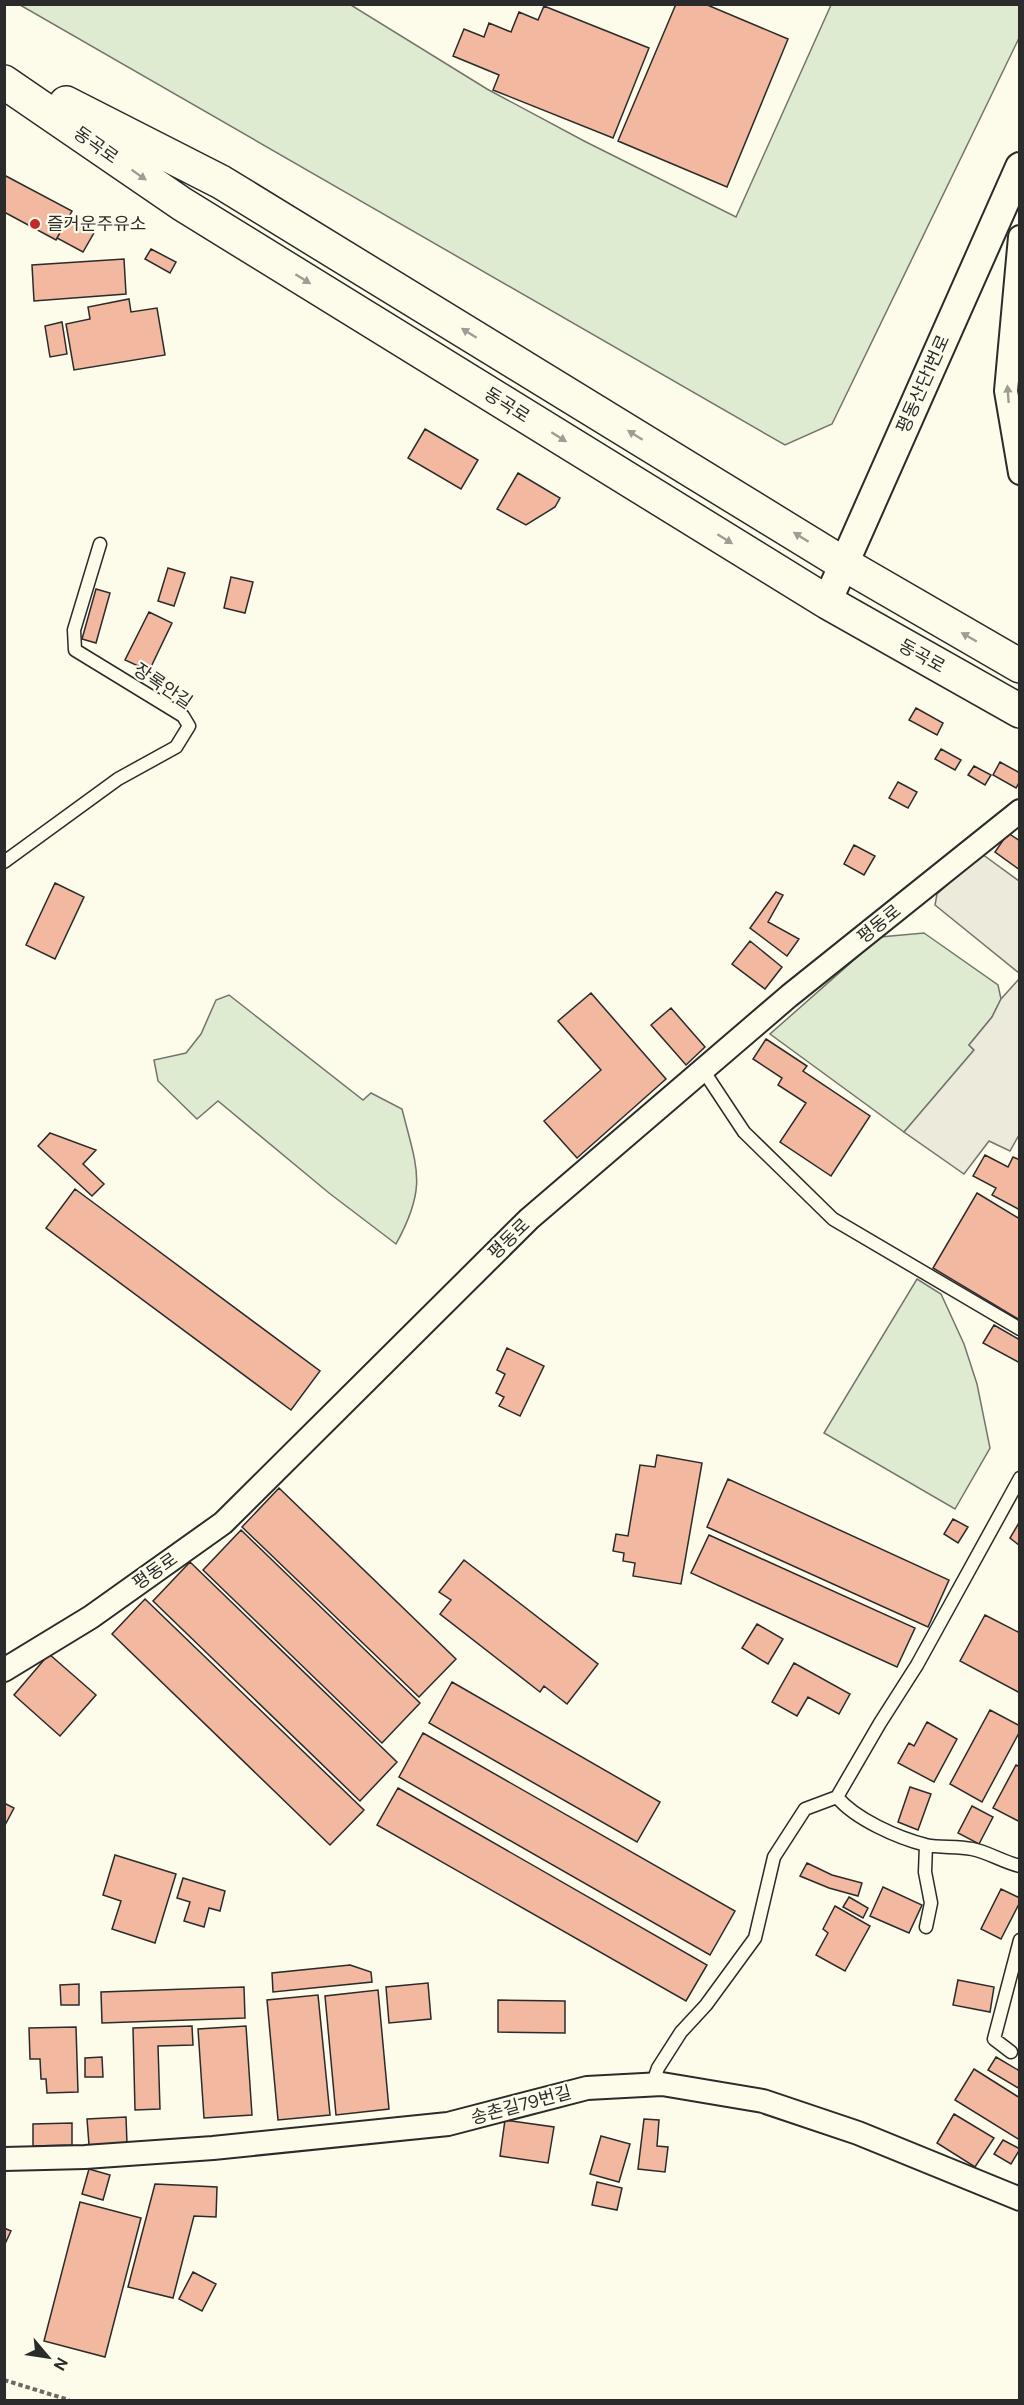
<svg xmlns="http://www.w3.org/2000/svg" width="1024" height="2405" font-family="'DM Sans','Noto Sans KR',sans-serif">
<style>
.green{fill:#deebd1;stroke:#74746e;stroke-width:1.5}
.parking{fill:#eceadb;stroke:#74746e;stroke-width:1.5}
.building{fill:#f2b8a0;stroke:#2b2b2b;stroke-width:1.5}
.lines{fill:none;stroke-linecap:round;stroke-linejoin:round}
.service-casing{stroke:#2b2b2b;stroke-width:15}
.minor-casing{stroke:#2b2b2b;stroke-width:26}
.tertiary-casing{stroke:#2b2b2b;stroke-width:32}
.secondary-casing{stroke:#2b2b2b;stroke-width:36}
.path{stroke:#6a6964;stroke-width:4;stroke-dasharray:4.5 3;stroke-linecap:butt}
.service{stroke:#fdfbea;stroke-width:12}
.minor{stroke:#fdfbea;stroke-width:22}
.tertiary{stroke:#fdfbea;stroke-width:28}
.secondary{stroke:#fdfbea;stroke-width:33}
.oneway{fill:#9e9d94}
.poi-dot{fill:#c62828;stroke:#fdfbea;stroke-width:2}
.labels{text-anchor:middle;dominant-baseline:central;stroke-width:4.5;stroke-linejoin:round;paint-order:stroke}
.street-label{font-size:18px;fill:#2b2b2b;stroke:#fdfbea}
.poi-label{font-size:18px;fill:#2b2b2b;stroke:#fdfbea;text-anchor:start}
</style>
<rect width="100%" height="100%" fill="#fdfbea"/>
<path class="green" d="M 20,5 L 351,5 L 487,89 L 586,142 L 736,217 L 831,5 L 1019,5 L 1020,36 L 832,424 L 785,445 Z
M 924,933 L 998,985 L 1001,999 L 992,1017 L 969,1045 L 974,1050 L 904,1132 L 770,1034 L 880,937 Z
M 229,995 L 363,1100 L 371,1093 L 402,1109 C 417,1169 428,1186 396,1244 L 329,1193 L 218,1101 L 197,1119 L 158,1081 L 154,1060 L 186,1053 L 201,1034 L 216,1000 Z
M 917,1279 L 941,1294 L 964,1344 L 977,1384 L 990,1448 L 955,1509 L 824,1433 Z"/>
<path class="parking" d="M 982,854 L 1019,881 L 1019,973 L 935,905 L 937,894 Z
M 1019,979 L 1019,1135 L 1010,1151 L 989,1141 L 964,1174 L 904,1132 L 974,1050 L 969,1045 L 992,1017 L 1001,999 Z"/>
<path class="building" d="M 676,4 L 705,4 L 788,39 L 727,187 L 618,141 Z
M 544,6 L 649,48 L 613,138 L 493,90 L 499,75 L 453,56 L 464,29 L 484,37 L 489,23 L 511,32 L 519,12 L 538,20 Z
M 4,175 L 72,211 L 56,240 L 4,212 Z
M 69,217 L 95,231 L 83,252 L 57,238 Z
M 151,249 L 176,262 L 170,273 L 145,259 Z
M 124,259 L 126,294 L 34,301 L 32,265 Z
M 129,299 L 131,312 L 157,308 L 165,355 L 74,370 L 66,324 L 90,319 L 88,307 Z
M 62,322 L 67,354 L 50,357 L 45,326 Z
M 425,429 L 478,460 L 461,489 L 408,458 Z
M 518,473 L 560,498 L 555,507 L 526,525 L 497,509 Z
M 168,568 L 185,573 L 174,606 L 158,601 Z
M 231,577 L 253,582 L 245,613 L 224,608 Z
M 96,589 L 110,593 L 96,643 L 82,639 Z
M 149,612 L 172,623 L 149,671 L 125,660 Z
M 916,708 L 943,723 L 937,735 L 909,720 Z
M 941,749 L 961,760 L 955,770 L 935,759 Z
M 1000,762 L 1020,773 L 1020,781 L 1016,788 L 993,775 Z
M 974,766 L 991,775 L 985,785 L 968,775 Z
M 898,782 L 917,792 L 908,808 L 889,798 Z
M 1008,833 L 1020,841 L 1020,870 L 995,852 Z
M 854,845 L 875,856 L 864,875 L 844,864 Z
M 55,883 L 84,897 L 55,959 L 26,945 Z
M 776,892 L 783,895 L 768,922 L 799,939 L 787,956 L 750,928 Z
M 750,941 L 782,967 L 765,989 L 732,964 Z
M 591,993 L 666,1079 L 577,1158 L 544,1121 L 601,1070 L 558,1021 Z
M 671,1008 L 705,1047 L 686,1065 L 651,1025 Z
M 766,1039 L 807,1066 L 803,1071 L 870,1116 L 831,1176 L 780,1142 L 806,1103 L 778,1085 L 782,1078 L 753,1059 Z
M 50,1133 L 96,1150 L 83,1164 L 104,1184 L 92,1196 L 38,1146 Z
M 985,1155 L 1008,1167 L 1013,1157 L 1020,1160 L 1020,1210 L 992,1195 L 996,1188 L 973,1176 Z
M 75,1189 L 320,1371 L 291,1410 L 46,1228 Z
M 977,1193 L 1020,1219 L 1020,1320 L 933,1268 Z
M 994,1325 L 1020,1340 L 1020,1363 L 983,1343 Z
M 507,1348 L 544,1366 L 520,1416 L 499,1406 L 504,1397 L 496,1393 L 505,1374 L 497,1370 Z
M 657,1455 L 702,1463 L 681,1584 L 633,1576 L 635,1563 L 623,1561 L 624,1553 L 613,1551 L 616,1534 L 628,1536 L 640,1465 L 655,1467 Z
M 728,1479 L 949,1580 L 928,1627 L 707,1527 Z
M 279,1488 L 456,1659 L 419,1697 L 242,1527 Z
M 953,1519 L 968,1527 L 958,1543 L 944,1534 Z
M 1020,1521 L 1020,1546 L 1010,1538 Z
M 241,1530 L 420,1703 L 382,1743 L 203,1570 Z
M 709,1535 L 915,1628 L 897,1667 L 691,1573 Z
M 464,1560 L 598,1664 L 567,1704 L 544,1686 L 540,1692 L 440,1614 L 451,1600 L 439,1592 Z
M 190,1562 L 397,1762 L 360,1801 L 153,1601 Z
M 145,1599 L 364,1810 L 330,1845 L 112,1634 Z
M 985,1615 L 1020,1633 L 1020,1693 L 960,1661 Z
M 757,1624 L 783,1639 L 768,1664 L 742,1648 Z
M 49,1654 L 96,1695 L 60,1736 L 14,1695 Z
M 794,1663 L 850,1694 L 839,1714 L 808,1697 L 797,1716 L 772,1702 Z
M 452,1682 L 660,1802 L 637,1842 L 429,1723 Z
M 990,1710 L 1020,1726 L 1020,1731 L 982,1802 L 950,1784 Z
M 927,1722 L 957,1739 L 934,1782 L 898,1763 L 909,1743 L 914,1746 Z
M 423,1733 L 735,1911 L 710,1955 L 399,1777 Z
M 1016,1765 L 1020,1767 L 1020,1822 L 993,1808 Z
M 910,1787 L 931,1794 L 918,1830 L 898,1822 Z
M 398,1788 L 707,1965 L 686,2001 L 377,1825 Z
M 4,1803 L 14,1808 L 4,1827 Z
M 972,1806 L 993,1817 L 979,1844 L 958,1833 Z
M 115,1855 L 176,1874 L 155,1943 L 112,1929 L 121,1901 L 103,1895 Z
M 807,1863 L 832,1875 L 862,1883 L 858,1896 L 829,1888 L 800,1876 Z
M 183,1878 L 225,1891 L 220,1911 L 209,1908 L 204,1927 L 184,1921 L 190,1902 L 177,1898 Z
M 883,1887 L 922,1905 L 909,1933 L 870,1916 Z
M 1001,1889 L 1020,1898 L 1020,1902 L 1001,1939 L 981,1929 Z
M 849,1897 L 868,1908 L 863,1918 L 843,1907 Z
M 835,1906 L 870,1926 L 845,1971 L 816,1955 L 828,1933 L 823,1929 Z
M 350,1965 L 371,1972 L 372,1982 L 273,1992 L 272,1973 Z
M 958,1980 L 994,1987 L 990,2012 L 953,2005 Z
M 428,1983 L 431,2019 L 389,2023 L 386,1987 Z
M 79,1984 L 79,2005 L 61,2005 L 60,1985 Z
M 244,1987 L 245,2018 L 102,2023 L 101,1992 Z
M 378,1990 L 389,2109 L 336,2115 L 325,1996 Z
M 318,1995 L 330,2115 L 278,2120 L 267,2000 Z
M 498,2000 L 565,2001 L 565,2033 L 498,2032 Z
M 192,2026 L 193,2045 L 158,2046 L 160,2109 L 135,2110 L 133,2028 Z
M 246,2026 L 252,2115 L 204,2118 L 198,2029 Z
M 76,2027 L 78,2092 L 47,2093 L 46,2079 L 41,2079 L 40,2059 L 30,2059 L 29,2028 Z
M 102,2057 L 103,2077 L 85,2077 L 85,2058 Z
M 996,2057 L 1018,2070 L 1020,2067 L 1020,2089 L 988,2070 Z
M 974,2069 L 1020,2098 L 1020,2140 L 955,2100 Z
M 954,2114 L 994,2138 L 975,2167 L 937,2143 Z
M 126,2117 L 127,2144 L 89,2145 L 87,2119 Z
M 644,2119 L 659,2120 L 657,2146 L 668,2147 L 665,2172 L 638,2169 Z
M 505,2120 L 554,2127 L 548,2163 L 500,2156 Z
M 72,2123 L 72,2145 L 33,2146 L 33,2124 Z
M 601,2136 L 630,2144 L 619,2182 L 590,2174 Z
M 1003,2140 L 1020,2149 L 1011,2164 L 994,2154 Z
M 89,2169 L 110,2175 L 103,2200 L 82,2194 Z
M 597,2182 L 622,2188 L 617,2210 L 592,2205 Z
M 155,2184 L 217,2187 L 216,2217 L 194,2216 L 173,2298 L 128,2287 Z
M 80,2202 L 141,2218 L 105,2357 L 44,2341 Z
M 4,2228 L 11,2231 L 4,2246 Z
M 193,2272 L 216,2284 L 202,2311 L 179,2299 Z"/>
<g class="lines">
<g class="service-casing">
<path id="service" d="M 4,862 L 118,779 L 176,747 L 189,726 L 183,716 L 75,650 L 74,630 L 100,544
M 703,1070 L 744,1132 L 833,1219 L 1020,1329
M 837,1797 C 855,1819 898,1838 926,1845 C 940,1848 957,1846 972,1849 C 988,1852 1003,1862 1020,1866
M 926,1845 L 925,1872 L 931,1903 L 926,1927
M 1011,2052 L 994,2039 L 1020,1940
M 652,2085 L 658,2068 L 681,2032 L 706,2005 L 755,1938 L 774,1857 L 805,1809 L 837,1797 L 880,1723 L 917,1665 L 1020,1478"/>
</g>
<g class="minor-casing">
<path id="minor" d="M 1020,237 L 1006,391 L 1020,473
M 4,1670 L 91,1617 L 223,1523 L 529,1219 L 789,996 L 1020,811
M 4,2159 L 85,2157 L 213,2148 L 448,2124 L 587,2088 L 662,2084 L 763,2101 L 858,2133 L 1020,2199"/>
</g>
<g class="tertiary-casing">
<path id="tertiary" d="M 827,602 L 1020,167"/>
</g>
<g class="secondary-casing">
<path id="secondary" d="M 4,82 L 182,204 L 827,602 L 1020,711
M 66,103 L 221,182 L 844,564 L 1020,666"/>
</g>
<path class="path" d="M 4,2380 L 69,2400"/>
<use href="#service" class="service"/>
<use href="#minor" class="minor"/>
<use href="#tertiary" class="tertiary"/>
<use href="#secondary" class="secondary"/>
</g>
<defs><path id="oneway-solid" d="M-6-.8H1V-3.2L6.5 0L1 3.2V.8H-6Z" transform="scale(1.5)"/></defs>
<g class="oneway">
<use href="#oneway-solid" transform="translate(139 175) rotate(35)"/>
<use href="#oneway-solid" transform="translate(303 279) rotate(32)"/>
<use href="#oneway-solid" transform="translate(469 333) rotate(-148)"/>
<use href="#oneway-solid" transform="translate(1008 394) rotate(-94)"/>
<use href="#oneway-solid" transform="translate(635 435) rotate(-148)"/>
<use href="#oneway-solid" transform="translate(559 437) rotate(32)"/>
<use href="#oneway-solid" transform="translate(801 537) rotate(-148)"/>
<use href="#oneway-solid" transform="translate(725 539) rotate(32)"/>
<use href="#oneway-solid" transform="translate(969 637) rotate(-150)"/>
</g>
<circle class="poi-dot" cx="35" cy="224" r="6"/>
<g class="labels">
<g class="street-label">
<text transform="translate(96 145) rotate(35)">동곡로</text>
<text transform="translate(923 384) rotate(-66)">평동산단1번로</text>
<text transform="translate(507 405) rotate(32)">동곡로</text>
<text transform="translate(922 656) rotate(29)">동곡로</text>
<text transform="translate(163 686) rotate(34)">장록안길</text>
<text transform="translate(879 924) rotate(-39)">평동로</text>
<text transform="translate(509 1239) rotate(-44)">평동로</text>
<text transform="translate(155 1571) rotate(-35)">평동로</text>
<text transform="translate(521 2105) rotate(-15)">송촌길79번길</text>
</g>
<g class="poi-label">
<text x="47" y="224">즐거운주유소</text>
</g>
</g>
<rect width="1024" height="2405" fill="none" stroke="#2b2b2b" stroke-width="12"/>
<g transform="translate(48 2357) rotate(119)" stroke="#fdfbea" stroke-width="4.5" paint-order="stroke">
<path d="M0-4.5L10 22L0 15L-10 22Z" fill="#2b2b2b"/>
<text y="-9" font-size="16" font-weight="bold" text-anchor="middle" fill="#2b2b2b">N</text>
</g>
</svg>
